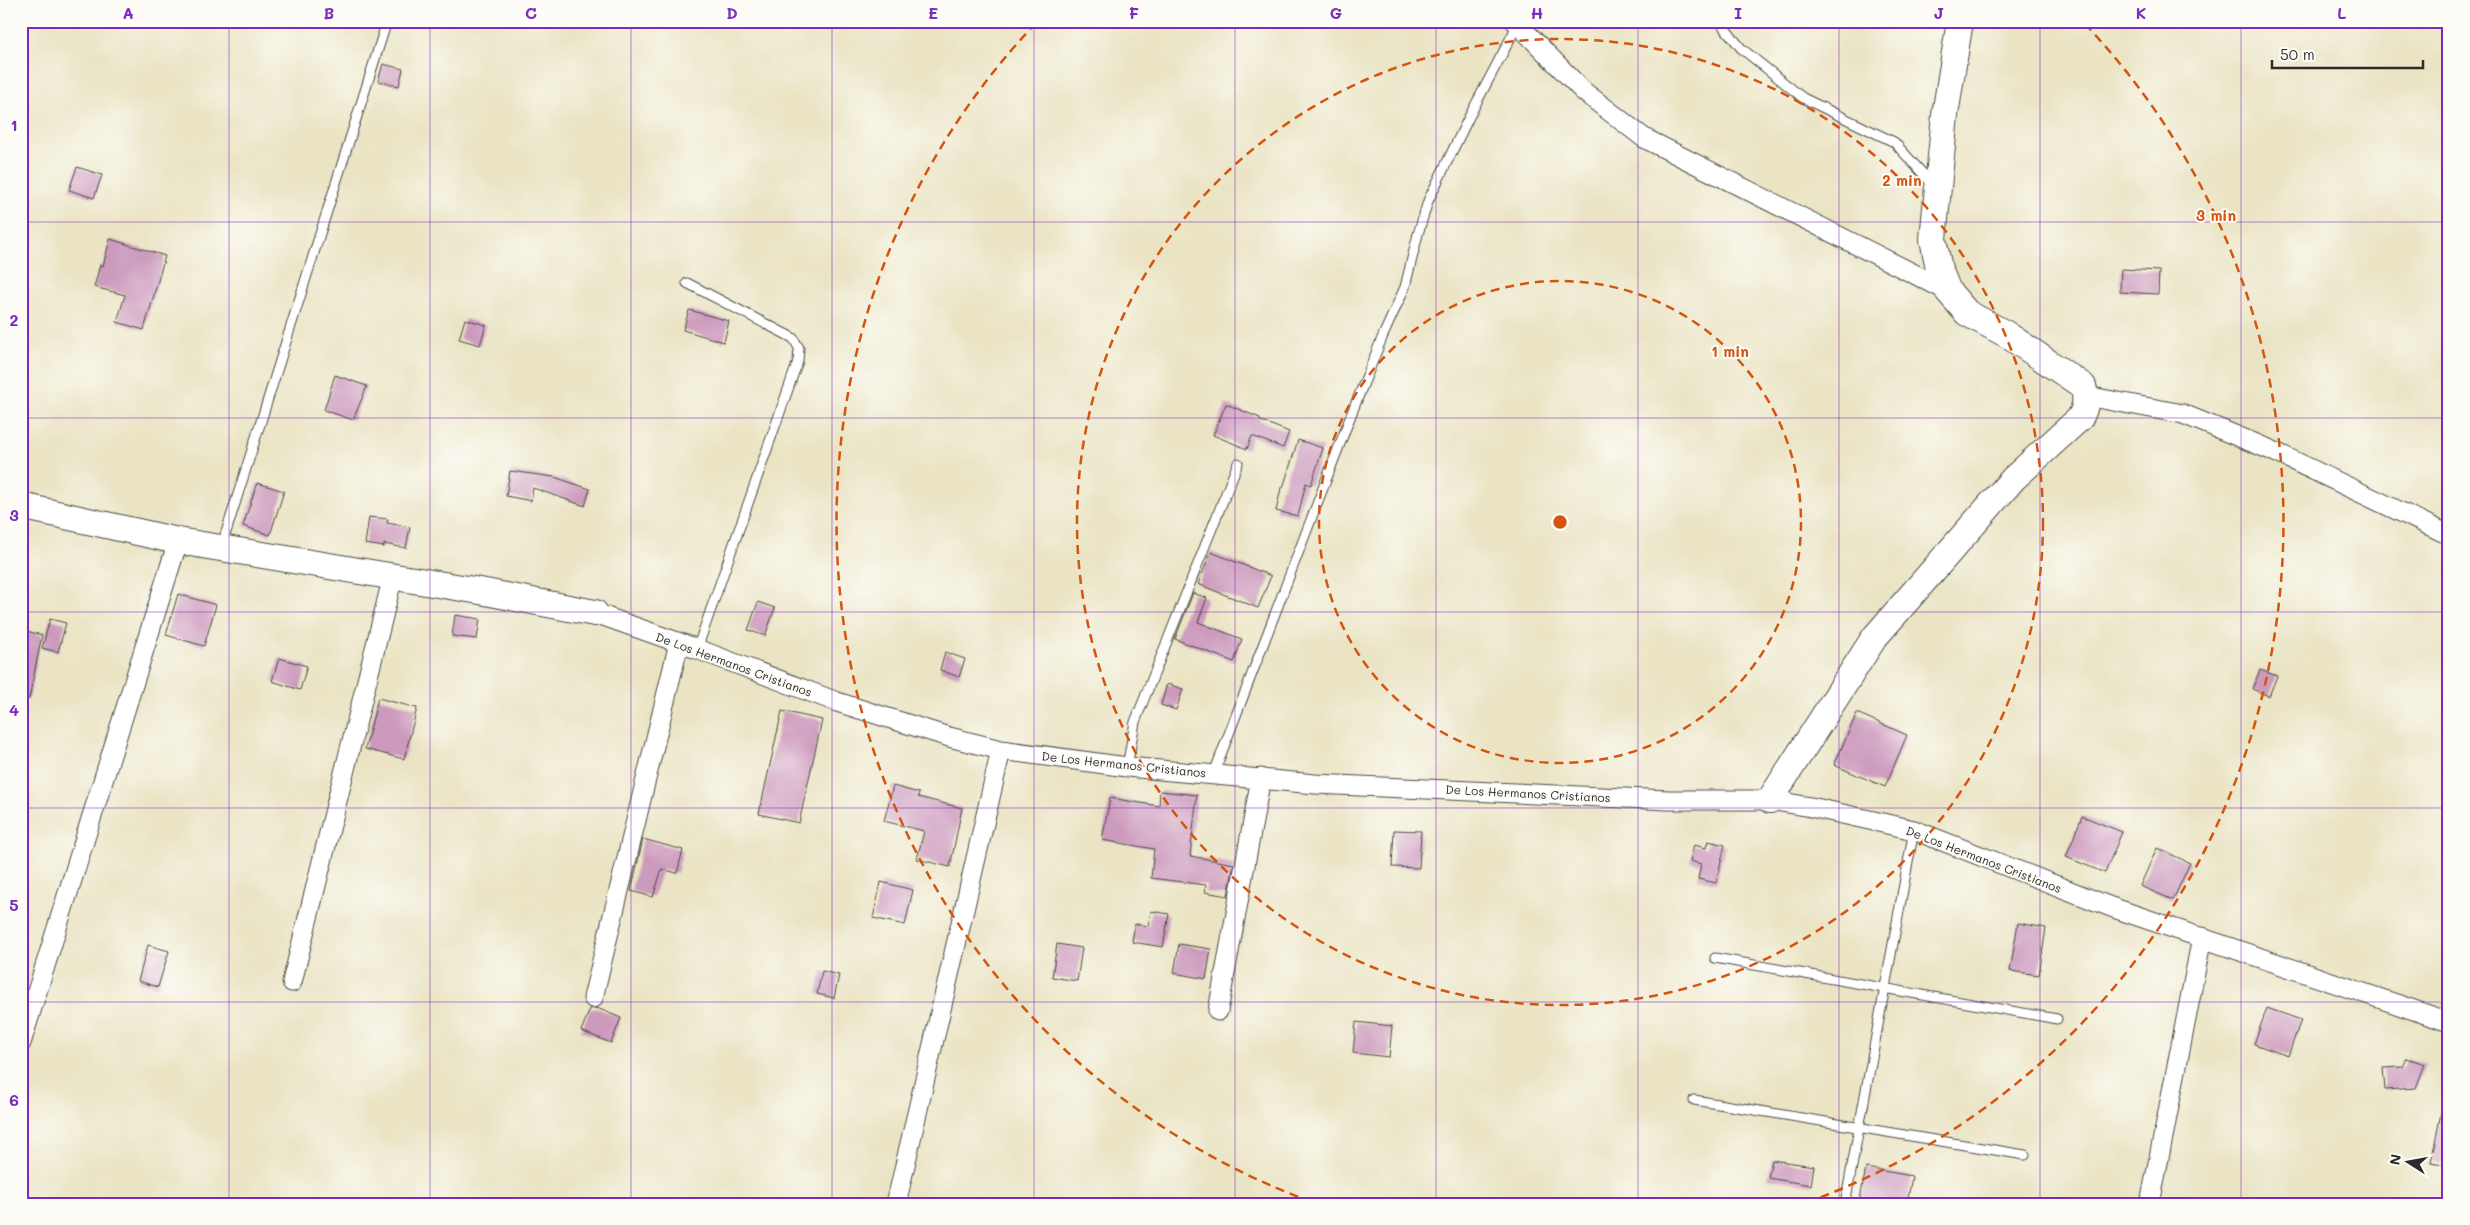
<svg xmlns="http://www.w3.org/2000/svg" width="2470" height="1225" font-family="Mali,sans-serif">
<style>
.building{fill:#cc9abd}
.lines{fill:none;stroke-linecap:round;stroke-linejoin:round}
.lane-casing{stroke:#484742;stroke-width:11}
.street-casing{stroke:#484742;stroke-width:21}
.secondary-casing{stroke:#484742;stroke-width:28}
.lane{stroke:#fff;stroke-width:9}
.street{stroke:#fff;stroke-width:19}
.secondary{stroke:#fff;stroke-width:26}
.grid{fill:none;stroke:#7b2cbf;stroke-width:1;stroke-opacity:0.55}
.ring{fill:none;stroke:#d5540f;stroke-width:2.5;stroke-dasharray:9 6}
.labels{text-anchor:middle;dominant-baseline:central;stroke-width:4;stroke-linejoin:round;paint-order:stroke}
.street-label{font-size:12px;fill:#2b2b2b;stroke:#fdfcf7}
.centre{fill:#d5540f;stroke:#fdfcf7;stroke-width:2.5}
.ring-label{font-size:15px;text-anchor:middle;font-weight:bold;fill:#d5540f;stroke:#fdfcf7;stroke-width:4;stroke-linejoin:round;paint-order:stroke}
.neatline{fill:none;stroke:#7b2cbf;stroke-width:2}
.grid-label{font-size:16px;text-anchor:middle;font-weight:bold;fill:#7b2cbf}
</style>
<rect width="100%" height="100%" fill="#fdfcf7"/>
<filter id="ink" filterUnits="userSpaceOnUse"><feTurbulence type="fractalNoise" baseFrequency=".02" numOctaves="2"/><feDisplacementMap in="SourceGraphic" scale="10" xChannelSelector="R" yChannelSelector="G"/><feConvolveMatrix kernelMatrix="1 2 1 2 8 2 1 2 1" color-interpolation-filters="sRGB"/></filter>
<filter id="wash" filterUnits="userSpaceOnUse"><feTurbulence type="fractalNoise" baseFrequency=".0096" numOctaves="4" result="noise"/><feDisplacementMap in="SourceGraphic" scale="20" xChannelSelector="R" yChannelSelector="G"/><feGaussianBlur stdDeviation="1.12" result="paint"/><feColorMatrix in="noise" values="0 0 0 0 0 0 0 0 0 0 0 0 0 0 0 0 0 1.4 0 .05"/><feComposite in="paint" operator="in"/></filter>
<g filter="url(#wash)">
<rect width="100%" height="100%" fill="#eae4c4"/>
<g id="blocks">
<path class="building" d="M 383,64 L 403,69 L 399,86 L 378,81 Z
M 77,167 L 102,175 L 94,198 L 69,190 Z
M 110,239 L 165,256 L 144,330 L 117,322 L 125,295 L 94,287 L 100,265 L 103,266 Z
M 2121,269 L 2159,271 L 2158,294 L 2120,292 Z
M 689,310 L 729,321 L 724,342 L 683,330 Z
M 465,319 L 486,325 L 480,345 L 459,339 Z
M 335,375 L 367,386 L 353,420 L 324,410 Z
M 1226,404 L 1260,418 L 1259,420 L 1289,432 L 1283,448 L 1252,436 L 1247,449 L 1213,435 Z
M 1298,440 L 1323,448 L 1311,485 L 1306,483 L 1298,516 L 1276,511 L 1281,488 L 1283,488 Z
M 510,471 L 554,477 L 590,489 L 585,506 L 533,488 L 531,501 L 506,496 Z
M 257,483 L 284,491 L 270,535 L 243,526 Z
M 369,517 L 388,519 L 387,523 L 410,527 L 406,548 L 384,544 L 384,547 L 365,544 Z
M 1211,552 L 1271,576 L 1258,608 L 1198,584 Z
M 1193,593 L 1207,598 L 1198,622 L 1242,639 L 1234,662 L 1175,639 Z
M 178,594 L 216,605 L 204,646 L 166,635 Z
M 758,602 L 775,608 L 765,636 L 748,630 Z
M 455,615 L 480,619 L 477,639 L 452,636 Z
M 50,619 L 66,623 L 58,652 L 42,648 Z
M 26,631 L 42,635 L 29,699 L 21,698 L 21,648 Z
M 945,652 L 965,659 L 959,677 L 940,670 Z
M 279,658 L 307,666 L 300,690 L 272,681 Z
M 2260,670 L 2277,676 L 2269,696 L 2252,689 Z
M 1167,684 L 1183,689 L 1176,710 L 1161,705 Z
M 378,698 L 417,708 L 404,759 L 365,749 Z
M 782,711 L 822,720 L 799,823 L 759,814 Z
M 1857,713 L 1907,735 L 1885,787 L 1834,765 Z
M 893,786 L 919,793 L 918,797 L 962,808 L 950,867 L 917,859 L 924,831 L 884,821 Z
M 1160,791 L 1197,795 L 1190,856 L 1234,864 L 1228,896 L 1205,892 L 1206,885 L 1151,878 L 1154,849 L 1102,840 L 1110,798 L 1159,806 Z
M 2082,816 L 2122,832 L 2105,873 L 2066,857 Z
M 1394,830 L 1421,831 L 1419,868 L 1392,867 Z
M 643,839 L 683,850 L 677,873 L 662,869 L 653,897 L 631,891 Z
M 1708,841 L 1725,845 L 1716,883 L 1698,879 L 1701,864 L 1690,861 L 1694,845 L 1706,848 Z
M 2157,848 L 2190,863 L 2173,900 L 2140,886 Z
M 881,882 L 913,890 L 905,925 L 873,918 Z
M 1151,911 L 1169,914 L 1163,947 L 1132,942 L 1135,924 L 1148,926 Z
M 2018,923 L 2046,928 L 2039,975 L 2010,971 Z
M 1057,944 L 1082,948 L 1077,981 L 1052,977 Z
M 1179,944 L 1211,949 L 1206,979 L 1174,973 Z
M 148,945 L 169,951 L 158,987 L 138,981 Z
M 822,971 L 839,975 L 834,998 L 817,994 Z
M 597,1008 L 621,1018 L 611,1043 L 581,1031 L 590,1009 Z
M 2267,1008 L 2301,1020 L 2288,1056 L 2254,1044 Z
M 1356,1022 L 1392,1026 L 1389,1057 L 1353,1053 Z
M 2407,1058 L 2425,1064 L 2416,1088 L 2385,1090 L 2383,1068 L 2403,1067 Z
M 2441,1113 L 2449,1114 L 2449,1165 L 2431,1162 Z
M 1772,1160 L 1814,1166 L 1811,1185 L 1768,1178 Z
M 1866,1168 L 1912,1176 L 1907,1204 L 1889,1204 L 1860,1199 Z"/>
</g>
</g>
<g filter="url(#ink)">
<use href="#blocks" fill-opacity="0" stroke="#484742" stroke-width="1"/>
<g class="lines">
<g class="lane-casing">
<path id="lane" d="M 1719,21 L 1741,48 L 1803,98 L 1894,142 L 1934,186
M 687,283 L 793,338 L 799,348 L 798,361 L 697,649
M 222,545 L 387,21
M 1127,767 L 1135,722 L 1238,463
M 1214,773 L 1351,415 L 1382,338 L 1405,287 L 1418,234 L 1428,201 L 1469,117 L 1518,24
M 1715,958 L 2057,1019
M 1694,1100 L 2025,1155
M 1845,1204 L 1914,830"/>
</g>
<g class="street-casing">
<path id="street" d="M 1515,21 L 1583,91 L 1644,138 L 1948,291
M 2086,396 L 2183,414 L 2271,450 L 2449,535
M 595,613 L 697,649 L 837,702 L 949,737 L 1001,750 L 1127,767 L 1315,784 L 1669,800 L 1770,800 L 1811,807 L 1914,830 L 2111,907 L 2449,1022
M 292,982 L 393,576
M 593,998 L 679,643
M 1218,1011 L 1261,778
M 21,1043 L 178,541
M 896,1204 L 1001,750
M 2150,1204 L 2202,937"/>
</g>
<g class="secondary-casing">
<path id="secondary" d="M 21,506 L 178,541 L 480,591 L 595,613
M 1770,800 L 1874,638 L 2013,479 L 2080,418 C 2086,407 2087,399 2083,386 L 2006,334 L 1967,313 L 1948,291 L 1939,269 L 1933,239 L 1945,115 L 1960,21"/>
</g>
<use href="#lane" class="lane"/>
<use href="#street" class="street"/>
<use href="#secondary" class="secondary"/>
</g>
</g>
<path class="grid" d="M 229,21 L 229,1204M 430,21 L 430,1204M 631,21 L 631,1204M 832,21 L 832,1204M 1034,21 L 1034,1204M 1235,21 L 1235,1204M 1436,21 L 1436,1204M 1638,21 L 1638,1204M 1839,21 L 1839,1204M 2040,21 L 2040,1204M 2241,21 L 2241,1204M 21,222 L 2449,222M 21,418 L 2449,418M 21,612 L 2449,612M 21,808 L 2449,808M 21,1002 L 2449,1002"/>
<g class="ring">
<circle cx="1560" cy="522" r="241"/>
<circle cx="1560" cy="522" r="483"/>
<path d="M1312 1202A724 724 0 0 1 1035 24M2085 24A724 724 0 0 1 1808 1202"/>
</g>
<g class="labels">
<g class="street-label">
<text transform="translate(734 664) rotate(20)">De Los Hermanos Cristianos</text>
<text transform="translate(1124 764) rotate(6)">De Los Hermanos Cristianos</text>
<text transform="translate(1528 793) rotate(3)">De Los Hermanos Cristianos</text>
<text transform="translate(1984 859) rotate(21)">De Los Hermanos Cristianos</text>
</g>
</g>
<circle cx="1560" cy="522" r="8" class="centre"/>
<g class="ring-label">
<text x="1902" y="186">2 min</text>
<text x="2216" y="221">3 min</text>
<text x="1730" y="357">1 min</text>
</g>
<rect width="2470" height="1225" fill="none" stroke="#fdfcf7" stroke-width="55"/>
<g transform="translate(2408 1162) rotate(281)" stroke="#fdfcf7" stroke-width="4" paint-order="stroke">
<path d="M0-4L9 19L0 12L-9 19Z" fill="#2b2b2b"/>
<text y="-8" font-size="14" font-weight="bold" text-anchor="middle" fill="#2b2b2b">N</text>
</g>
<path d="M2272 60v8h151v-8" fill="none" stroke="#2b2b2b" stroke-width="2.5"/>
<text x="2280" y="60" font-size="15" fill="#2b2b2b" stroke="#fdfcf7" stroke-width="4" paint-order="stroke">50 m</text>
<rect x="28" y="28" width="2414" height="1170" class="neatline"/>
<g class="grid-label">
<text x="128" y="19">A</text>
<text x="329" y="19">B</text>
<text x="531" y="19">C</text>
<text x="732" y="19">D</text>
<text x="933" y="19">E</text>
<text x="1134" y="19">F</text>
<text x="1336" y="19">G</text>
<text x="1537" y="19">H</text>
<text x="1738" y="19">I</text>
<text x="1939" y="19">J</text>
<text x="2141" y="19">K</text>
<text x="2342" y="19">L</text>
<text x="14" y="131">1</text>
<text x="14" y="326">2</text>
<text x="14" y="521">3</text>
<text x="14" y="716">4</text>
<text x="14" y="911">5</text>
<text x="14" y="1106">6</text>
</g>
</svg>
